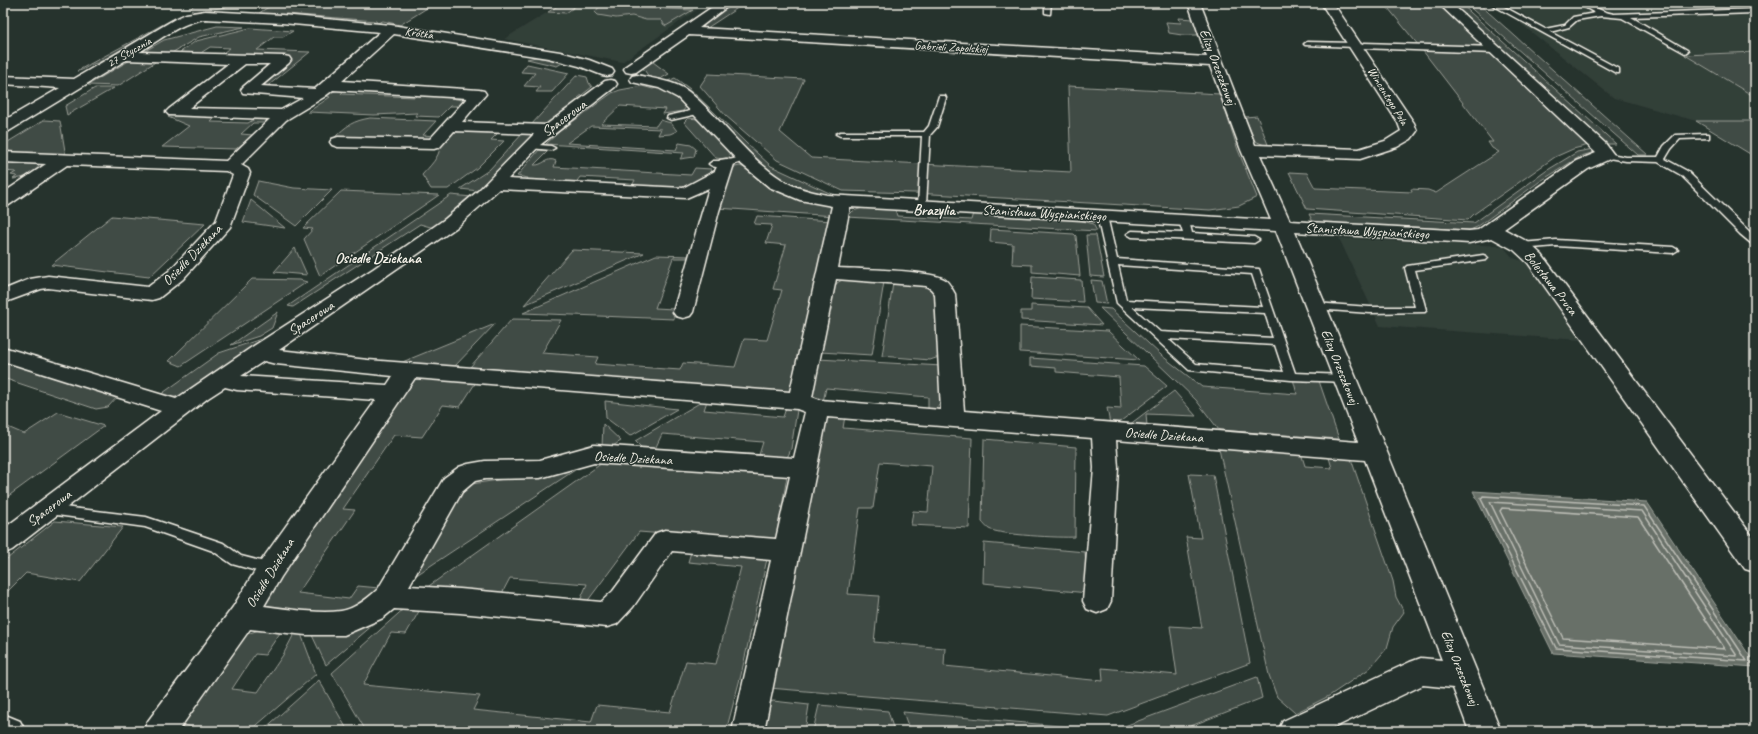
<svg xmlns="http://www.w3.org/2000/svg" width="1758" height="734" font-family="Caveat,sans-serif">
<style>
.built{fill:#333f39}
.green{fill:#414b45;stroke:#9a9e96}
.water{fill:#676f68;stroke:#9fa39b}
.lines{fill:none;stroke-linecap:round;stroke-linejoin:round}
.shore{stroke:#bcbdb5;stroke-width:1.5}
.service-casing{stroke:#f4f1e8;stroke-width:3}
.pedestrian-casing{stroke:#f4f1e8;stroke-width:3}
.minor-casing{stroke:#f4f1e8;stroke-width:3}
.service{fill:#26332d;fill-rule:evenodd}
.pedestrian{fill:#26332d;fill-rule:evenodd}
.minor{fill:#26332d;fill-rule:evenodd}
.labels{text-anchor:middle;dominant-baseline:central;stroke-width:3;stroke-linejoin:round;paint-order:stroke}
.far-street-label{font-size:12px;fill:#f4f1e8;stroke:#26332d}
.street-label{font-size:14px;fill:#f4f1e8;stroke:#26332d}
.neighbourhood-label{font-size:15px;font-weight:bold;fill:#f4f1e8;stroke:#26332d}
</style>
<rect width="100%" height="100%" fill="#26332d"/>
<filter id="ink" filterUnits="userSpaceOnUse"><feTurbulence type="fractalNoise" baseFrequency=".025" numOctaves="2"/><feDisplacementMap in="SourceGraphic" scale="8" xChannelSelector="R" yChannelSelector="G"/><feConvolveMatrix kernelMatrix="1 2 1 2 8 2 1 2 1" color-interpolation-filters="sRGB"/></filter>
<g filter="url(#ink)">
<path class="built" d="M 1507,3 L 1755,3 L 1755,52 L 1686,55 L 1755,97 L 1755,121 L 1696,121 L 1614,98 L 1520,23 L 1535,22 Z
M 561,4 L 698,9 L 622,62 L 504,39 Z
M 1339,238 L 1503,246 L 1513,258 L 1527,262 L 1581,340 L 1380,326 Z"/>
<path class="green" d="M 196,3 L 250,3 L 195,12 L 192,11 L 191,8 Z
M 275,3 L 435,3 L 400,25 L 383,21 L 377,23 L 376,21 L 287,14 L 283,15 L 259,13 Z
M 735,3 L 745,3 L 707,28 L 700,26 Z
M 1384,3 L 1437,3 L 1484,47 L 1419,46 Z
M 1450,3 L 1460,3 L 1616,144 L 1607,144 Z
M 1465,3 L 1478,3 L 1648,155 L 1638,155 Z
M 561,4 L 577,5 L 566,13 L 548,12 Z
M 600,6 L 693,10 L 666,26 L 663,24 L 663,22 L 661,20 L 646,20 L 632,16 L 616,18 L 598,15 L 595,12 Z
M 1179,18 L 1193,19 L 1199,35 L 1182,35 L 1169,33 L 1166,22 L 1181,23 Z
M 171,20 L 172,20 L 98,63 C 90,63 85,71 77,71 Z
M 217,26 L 244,27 L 199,37 L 168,55 L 140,54 L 164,40 Z
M 250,28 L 293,31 L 283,37 L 274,37 L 257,50 L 310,52 L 264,89 L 256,87 L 289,60 L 221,54 L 230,48 L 210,47 L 196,56 L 176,55 L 196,41 Z
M 1423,51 L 1491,53 L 1589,145 L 1573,149 L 1555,157 L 1474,214 L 1468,220 L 1307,209 L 1289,172 L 1307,173 L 1315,188 L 1412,192 L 1411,189 L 1428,190 L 1436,193 L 1499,152 L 1492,148 L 1488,142 L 1493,142 Z
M 1755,52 L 1755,97 L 1685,55 Z
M 536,57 L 564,62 L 557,66 L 527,59 Z
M 132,59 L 160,59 L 118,86 L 88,85 Z
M 650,61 L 653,62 L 669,74 L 660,79 L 649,77 L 643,68 Z
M 527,64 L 569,73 L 552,92 L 536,92 L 540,87 L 524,86 L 535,73 L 521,72 Z
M 708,74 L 804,79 L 780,132 L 811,158 L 1071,172 L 1068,86 L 1220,94 L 1238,150 L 1257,197 L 1239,206 L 1210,210 L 915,193 L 843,191 L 777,160 L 726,116 L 700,86 Z
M 577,75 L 587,77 L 589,83 L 592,87 L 578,98 L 582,99 L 548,124 L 530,126 Z
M 675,78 L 690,89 L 746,143 L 771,166 L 838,197 C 814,192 791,187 772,173 L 685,90 L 668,81 Z
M 642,86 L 653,89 L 657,87 L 673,95 L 686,107 L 683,111 L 663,114 L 666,109 L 620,106 L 601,124 L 656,126 L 660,120 L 671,123 L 677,131 L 670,134 L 658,135 L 661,129 L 591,126 L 567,143 L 676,150 L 679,143 L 691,145 L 696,149 L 694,157 L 680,159 L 684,153 L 546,144 L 560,131 L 612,93 L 620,90 Z
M 95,88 L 114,88 L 67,115 L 65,106 Z
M 340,89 L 345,89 L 341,94 L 415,97 L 420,92 L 445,94 L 445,97 L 462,100 L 463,102 L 461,106 L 450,106 L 439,117 L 415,116 L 417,113 L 374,115 L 308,112 L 330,97 L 322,95 Z
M 172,114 L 217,116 L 211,122 L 248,123 L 258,117 L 268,118 L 265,123 L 253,123 L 241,134 L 253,135 L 236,149 L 162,147 L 189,126 L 168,117 Z
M 1257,116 L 1269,147 L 1255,141 L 1245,117 Z
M 370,118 L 436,121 L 423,135 L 434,136 L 428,140 L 334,138 C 347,125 353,121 370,118 Z
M 688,118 L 698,119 L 732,154 C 728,160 722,159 716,158 L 684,122 Z
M 44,120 L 60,121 L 66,157 L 3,153 L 3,145 Z
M 1696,121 L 1755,121 L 1755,157 Z
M 457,130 L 499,132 L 491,140 L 504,141 L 477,168 L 448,189 L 431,189 L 422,175 C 429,167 440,157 440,146 L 453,132 Z
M 525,131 L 532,136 L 514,153 L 479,191 L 460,189 L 489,170 Z
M 1593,149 L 1595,152 L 1581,156 L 1539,182 L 1477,227 L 1470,230 L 1313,222 L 1309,214 L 1474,223 L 1546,171 L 1577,152 Z
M 539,150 L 548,151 L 534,165 C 543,166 547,156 556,161 L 554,167 L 691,175 L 695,168 L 711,169 L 712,172 L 710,175 L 685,188 L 632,186 L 635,180 L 580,177 L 575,184 L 526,181 L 528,178 L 517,176 Z
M 3,162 L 35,164 L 39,166 C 36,176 22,178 13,179 L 17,176 L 11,175 L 16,172 L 3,171 Z
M 740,166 C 748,168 758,181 767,186 C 786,198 811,201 833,205 L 835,216 L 717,208 L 731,168 Z
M 258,181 L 294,188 L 332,190 L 296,226 L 253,195 Z
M 341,191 L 439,195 L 320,276 L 304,239 L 313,229 L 303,228 Z
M 451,195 L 472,197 L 434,228 L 420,224 L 293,307 L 288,306 Z
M 251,200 L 285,228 L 243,222 Z
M 866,207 L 895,209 L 897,216 L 971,220 L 973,213 L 1080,220 L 1093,224 L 1097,231 L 847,217 L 853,211 Z
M 112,216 L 205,224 L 149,277 L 51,265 Z
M 757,216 L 832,221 L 793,391 L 784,393 L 470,367 L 512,319 L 561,320 L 542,353 L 598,357 L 595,364 L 680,370 L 683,363 L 735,367 L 744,339 L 767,340 L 782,290 L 773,289 L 786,245 L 766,243 L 772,225 L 754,224 Z
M 991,229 L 1074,234 L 1076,236 L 1080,276 L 1032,272 L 1032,265 L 1012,264 L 1013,244 L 990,242 Z
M 1086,235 L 1096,235 L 1104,277 L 1090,276 Z
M 295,248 L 307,275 L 274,272 Z
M 572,250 L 644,253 L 524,305 Z
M 656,255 L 689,256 L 691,258 L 673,258 L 655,308 L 674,309 L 674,319 L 523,313 Z
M 1032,277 L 1081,280 L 1083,302 L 1031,299 Z
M 252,279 L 300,280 L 307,282 L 181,366 L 169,361 Z
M 842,280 L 884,282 L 872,355 L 820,352 L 832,286 Z
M 1091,280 L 1102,281 L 1107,304 L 1095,303 Z
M 893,283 C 908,284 926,282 936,295 L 939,357 L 930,360 L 882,356 Z
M 1031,305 L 1087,308 L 1102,325 L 1021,320 L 1021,311 L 1031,311 Z
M 1100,308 L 1111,309 L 1161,355 L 1202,387 L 1297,394 L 1293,379 L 1319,381 L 1339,439 L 1219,430 L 1196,400 Z
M 278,312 L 272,328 L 259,336 L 231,345 Z
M 495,324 L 454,367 L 400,363 Z
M 1020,326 L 1108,331 L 1139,360 L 1020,352 Z
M 264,338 L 267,339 L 183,395 L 171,398 L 160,395 L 219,353 Z
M 3,357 L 119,395 L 108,407 L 96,409 L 3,378 Z
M 1030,358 L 1144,366 L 1167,386 L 1117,424 L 1110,424 L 1107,408 L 1121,409 L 1119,377 L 1056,372 L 1056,368 L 1030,366 Z
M 818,359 L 942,366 C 943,381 950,409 928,410 L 928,397 L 826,388 L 823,402 L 818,401 L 812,395 Z
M 419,376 L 478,379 L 460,407 L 443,405 L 422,437 L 394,435 L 343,509 L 355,510 L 298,593 L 349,599 L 358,586 L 379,588 L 375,595 L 342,615 L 278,611 L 263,604 L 409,379 Z
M 1174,391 L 1196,416 L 1146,414 L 1147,426 L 1129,425 Z
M 708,398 L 704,410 L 783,417 L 787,405 L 797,410 L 791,449 L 788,456 L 781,459 L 758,458 L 763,442 L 662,434 L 655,449 L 643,449 L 635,441 Z
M 605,401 L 677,409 L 630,436 L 606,418 Z
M 58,412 L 104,426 L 3,500 L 3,425 L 24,434 Z
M 833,416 L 845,416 L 843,428 L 972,438 L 969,528 L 911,525 L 913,511 L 928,512 L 932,466 L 880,462 L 873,508 L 860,508 L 848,594 L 879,596 L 874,642 L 945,648 L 944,666 L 1103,681 L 1102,668 L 1177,675 L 1170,626 L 1202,628 L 1186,537 L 1201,538 L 1189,474 L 1213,475 L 1250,663 L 1108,716 L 769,688 L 826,420 Z
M 603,424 L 621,441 L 611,447 L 602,447 Z
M 984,439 L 1076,447 L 1075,537 C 1061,538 999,535 989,529 C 987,528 984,524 982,522 Z
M 1219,449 L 1301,453 L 1305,466 L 1332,468 L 1328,454 L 1350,456 L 1393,581 L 1396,597 L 1404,612 L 1393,627 L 1387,648 L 1369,669 L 1329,696 L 1295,713 L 1277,697 L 1269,675 Z
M 605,461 L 787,476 L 777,537 L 766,542 L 639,532 L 586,603 L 579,603 L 587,584 L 510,578 L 500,597 L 426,588 Z
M 584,464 L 412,578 L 465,485 L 531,475 Z
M 55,521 L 123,527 L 80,582 L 26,573 L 3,596 L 3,562 Z
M 984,543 L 1085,552 L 1088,593 L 983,583 Z
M 691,552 L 767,559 L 741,675 L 726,731 L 366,731 L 332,673 L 408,605 L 422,606 L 406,634 L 391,633 L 363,685 L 480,696 L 473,710 L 591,722 L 597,705 L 670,712 L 686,661 L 716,664 L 741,567 L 688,562 Z
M 380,619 L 326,665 L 311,633 Z
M 262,629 L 282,630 L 265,655 L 255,654 L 232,689 L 258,692 L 283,655 L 294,634 L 301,634 L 316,674 L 250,731 L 206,731 L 177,723 L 234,643 L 247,634 Z
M 1257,677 L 1262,698 L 1178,731 L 1111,731 Z
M 319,680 L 348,731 L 262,731 Z
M 773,701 L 809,705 L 805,731 L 759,731 L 766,704 Z
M 819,705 L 888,711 L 894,731 L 813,731 Z
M 903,712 L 1082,728 L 1079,731 L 910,731 Z"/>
<path class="water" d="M 1473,491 L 1647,502 L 1755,664 L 1755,667 L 1553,653 Z"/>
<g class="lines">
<path class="shore" d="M 1483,496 L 1644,506 L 1747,661 L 1556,648 L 1481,499 Z
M 1490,502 L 1642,511 L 1737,656 L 1559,644 Z
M 1502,508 L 1638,517 L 1725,649 L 1563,638 L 1500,511 Z"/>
<g class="service-casing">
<path id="service" d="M 1045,3 L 1051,3 L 1050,14 L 1045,13 Z
M 1489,3 L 1497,3 L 1545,29 L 1565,25 L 1573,17 L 1595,13 L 1578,3 C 1591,3 1600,12 1614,14 L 1755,9 L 1755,13 L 1631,17 L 1687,50 L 1688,51 L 1685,53 L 1622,18 L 1601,16 L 1577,20 L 1569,27 L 1550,32 L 1619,69 L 1619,73 L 1616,73 Z
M 1307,42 L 1355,43 L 1358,45 L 1355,47 L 1305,45 L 1304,44 Z
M 939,96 L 945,96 L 946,98 L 937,127 L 930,135 L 926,205 L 922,208 L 918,205 L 922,136 L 840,136 L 836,134 L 840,132 L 924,132 L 929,126 Z
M 699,109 L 702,109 L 702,113 L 671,120 L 667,118 L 668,116 Z
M 1706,134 L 1709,134 L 1709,138 L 1680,139 L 1671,149 L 1665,159 L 1687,171 L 1755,237 L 1755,245 L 1752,244 L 1740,234 L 1681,175 L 1658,162 L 1626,161 L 1603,157 L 1602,155 L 1606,153 L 1626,157 L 1658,157 L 1664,146 L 1675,135 Z
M 527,144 L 551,146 L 555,148 L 551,150 L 530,148 L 527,148 Z
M 745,156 L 748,156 L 748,160 C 737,163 718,172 709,164 L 713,161 L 725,161 Z
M 1102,213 L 1107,216 L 1117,259 L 1259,269 L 1295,373 L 1344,375 L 1348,376 L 1350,379 L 1348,382 L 1291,380 L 1189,370 L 1117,303 L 1097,216 ZM 1118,265 L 1252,274 L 1263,307 L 1126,300 ZM 1132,307 L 1265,313 L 1273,338 L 1160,332 ZM 1168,339 L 1275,345 L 1284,372 L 1196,364 Z
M 1184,218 L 1189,221 L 1192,233 L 1254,237 L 1259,240 L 1254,243 L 1132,237 L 1127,234 L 1132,231 L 1183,233 L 1179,221 Z
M 1556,240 L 1673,247 L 1678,250 L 1673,253 L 1556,246 L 1521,249 L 1516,246 L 1521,243 Z
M 1483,255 L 1486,256 L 1488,258 L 1486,260 L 1415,270 L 1426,310 L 1425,312 L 1370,313 L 1315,309 L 1310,306 L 1315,303 L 1370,307 L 1415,307 L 1405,268 L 1407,266 Z
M 47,505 L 146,517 L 223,543 L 241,556 L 276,565 L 278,569 L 276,573 L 271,575 L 232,564 L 213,551 L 145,527 L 42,513 L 41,510 L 42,507 Z"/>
</g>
<g class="pedestrian-casing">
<path id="pedestrian" d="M 1364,43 L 1495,47 L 1500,50 L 1495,53 L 1360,48 L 1359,46 Z"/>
</g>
<g class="minor-casing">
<path id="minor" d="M 718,3 L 732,3 L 699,28 L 1207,57 L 1188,3 L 1200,3 L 1255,145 L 1359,149 L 1385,141 L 1401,131 L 1398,123 L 1321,3 L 1333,3 L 1414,123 L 1417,131 L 1411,139 L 1397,147 L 1360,159 L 1260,155 L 1290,221 L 1469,231 L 1478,230 L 1576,161 L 1596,153 L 1438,3 L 1451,3 L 1605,143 L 1614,155 L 1612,158 L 1588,169 L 1504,229 L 1528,242 L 1542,255 L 1755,540 L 1755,572 L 1745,569 L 1528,263 L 1514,250 L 1492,238 L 1469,243 L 1295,232 L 1387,452 L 1501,731 L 1469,731 L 1453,688 L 1423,685 L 1327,731 L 1278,731 L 1283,721 L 1410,662 L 1421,658 L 1442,660 L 1365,460 L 1116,440 L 1118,468 L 1111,601 L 1107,609 L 1097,613 L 1087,609 L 1083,601 L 1094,468 L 1092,438 L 827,417 L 764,731 L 732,731 L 771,560 L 672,551 L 633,607 L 617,624 L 607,627 L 460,613 L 394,609 L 383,618 L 344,635 L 306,635 L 250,629 L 178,731 L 143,731 L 148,721 L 233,607 L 261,561 L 376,400 L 237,390 L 225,387 L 208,398 L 12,550 L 3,554 L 3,529 L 161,411 L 3,361 L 3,347 L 176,399 L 252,347 L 373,269 L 445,219 L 478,191 L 534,134 L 454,131 L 440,147 L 434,149 L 338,147 L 332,145 L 330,142 L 332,139 L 338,137 L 430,139 L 467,98 L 333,90 L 324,97 L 286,120 L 241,165 L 248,169 L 250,173 L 230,227 L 183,279 L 159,298 L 152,300 L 48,288 L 41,289 L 3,303 L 3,290 L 30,279 L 48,276 L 148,287 L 169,271 L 216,221 L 233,175 L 226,171 L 67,165 L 9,205 L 3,206 L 3,193 L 46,164 L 3,162 L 3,152 L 226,161 L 270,119 L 169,115 L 166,112 L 169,109 L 228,64 L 126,60 L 9,131 L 3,133 L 3,121 L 60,88 L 3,84 L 3,76 L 74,79 L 175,19 L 186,14 L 205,11 L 282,15 L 391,25 L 560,52 L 589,60 L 612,69 L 614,72 L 612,75 L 607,76 L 602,75 L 579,66 L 548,58 L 394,34 L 342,81 L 479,90 L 484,91 L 486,94 L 462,122 L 546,125 L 605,81 L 610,80 L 615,81 L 617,84 L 615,87 L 540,145 L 508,179 L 683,188 L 715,171 L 720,160 L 726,159 L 732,160 L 734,164 L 719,211 L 693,312 L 690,316 L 683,318 L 676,316 L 673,312 L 709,188 L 686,198 L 499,189 L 457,227 L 279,350 L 368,360 L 790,392 L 832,206 L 800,200 L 769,187 L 739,162 L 678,98 L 659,88 L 632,82 L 630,79 L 632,76 L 637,75 C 654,79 675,81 689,92 C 721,118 746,157 781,179 C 794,188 812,192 827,195 L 1271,220 L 1241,150 L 1210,66 L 689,35 L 636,72 L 631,73 L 626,72 L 624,69 L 626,66 ZM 205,19 L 282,23 L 380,32 L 315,89 L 261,86 L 289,63 L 291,60 L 289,57 L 284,56 L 139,52 C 160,40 181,22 205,19 ZM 245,64 L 270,64 L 243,87 L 241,90 L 243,93 L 303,98 L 281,110 L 189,108 ZM 850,207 L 1276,231 L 1358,442 L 964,411 L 955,294 C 952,289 949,282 944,279 C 929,270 859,269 838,268 ZM 836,279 L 926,286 L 931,289 L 935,294 L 941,410 L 820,400 L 812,397 ZM 264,361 L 276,364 L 393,376 L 387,385 L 241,376 ZM 415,378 L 797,409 L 805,412 L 794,458 L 594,445 L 540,460 L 485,461 L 468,464 L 459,467 L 444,478 L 378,589 C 368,598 355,609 341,611 C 317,614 288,609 264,606 L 281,577 ZM 594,463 L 790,476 L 776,539 L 665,530 L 656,533 L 613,591 L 601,602 L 460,589 L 409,586 L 462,492 L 475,481 L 485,479 L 540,478 Z
M 3,714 L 20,721 L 25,731 L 3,731 Z"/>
</g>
<use href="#service" class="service"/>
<use href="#pedestrian" class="pedestrian"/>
<use href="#minor" class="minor"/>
</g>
</g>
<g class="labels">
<g class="far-street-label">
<text transform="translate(419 33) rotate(8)">Krótka</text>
<text transform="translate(951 47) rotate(3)">Gabrieli Zapolskiej</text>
<text transform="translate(129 52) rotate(-30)">27 Stycznia</text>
<text transform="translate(1388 96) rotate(58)">Wincentego Pola</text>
</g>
<g class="street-label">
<text transform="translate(1218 67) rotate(69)">Elizy Orzeszkowej</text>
<text transform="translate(564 118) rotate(-37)">Spacerowa</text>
<text transform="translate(1044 213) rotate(3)">Stanisława Wyspiańskiego</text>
<text transform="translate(1367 231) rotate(3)">Stanisława Wyspiańskiego</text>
<text transform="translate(192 255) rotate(-46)">Osiedle Dziekana</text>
<text transform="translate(1551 283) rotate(52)">Bolesława Prusa</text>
<text transform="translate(311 318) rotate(-33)">Spacerowa</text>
<text transform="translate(1340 367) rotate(68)">Elizy Orzeszkowej</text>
<text transform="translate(1164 435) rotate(4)">Osiedle Dziekana</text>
<text transform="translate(633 458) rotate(3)">Osiedle Dziekana</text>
<text transform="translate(49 508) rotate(-37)">Spacerowa</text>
<text transform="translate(270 573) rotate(-58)">Osiedle Dziekana</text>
<text transform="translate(1460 668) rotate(68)">Elizy Orzeszkowej</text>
</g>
<g class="neighbourhood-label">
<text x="934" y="210">Brazylia</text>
<text x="378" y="258">Osiedle Dziekana</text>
</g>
</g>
<rect width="1758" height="734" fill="none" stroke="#26332d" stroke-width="16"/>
<rect x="8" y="8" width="1742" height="718" fill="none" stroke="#f4f1e8" stroke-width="1.5" filter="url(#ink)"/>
</svg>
